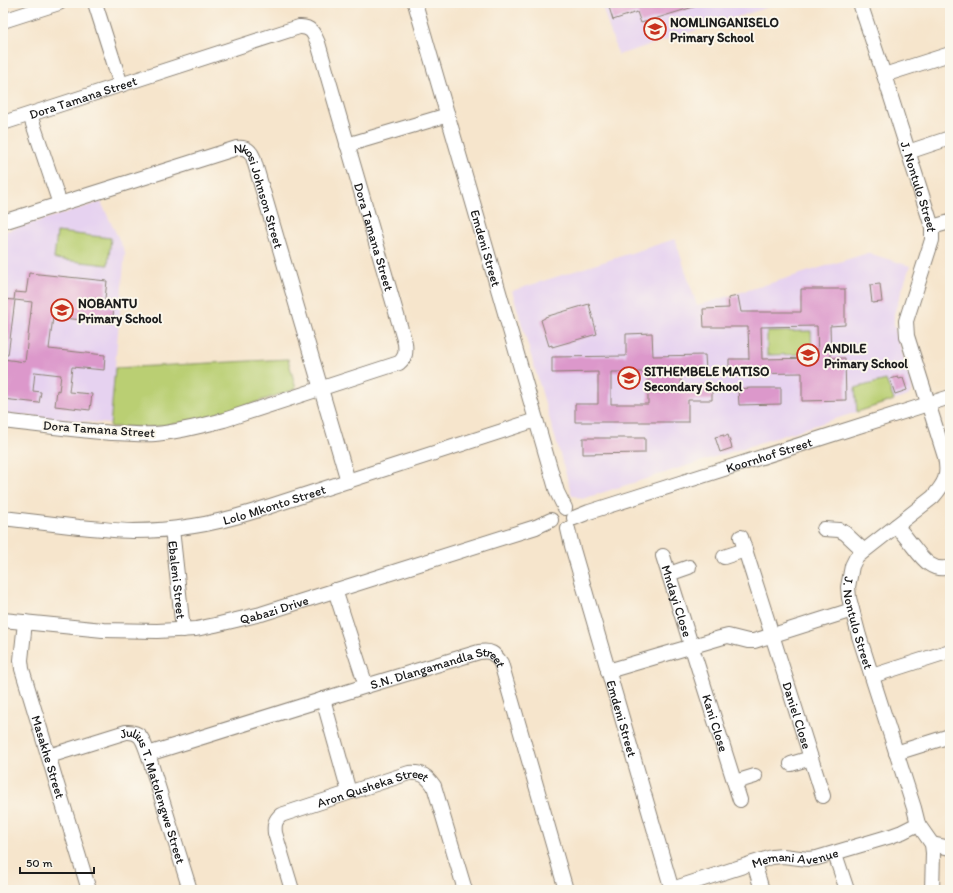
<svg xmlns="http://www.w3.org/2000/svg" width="953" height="893" font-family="Itim,sans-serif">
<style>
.built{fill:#e6d2f0}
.green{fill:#bacf73;stroke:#6b7648}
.building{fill:#dc98cb;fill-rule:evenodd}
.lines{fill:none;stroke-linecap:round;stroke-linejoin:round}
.minor-casing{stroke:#898074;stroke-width:16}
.minor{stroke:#fff;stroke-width:14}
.labels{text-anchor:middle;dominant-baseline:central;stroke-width:4;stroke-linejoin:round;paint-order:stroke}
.poi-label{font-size:13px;font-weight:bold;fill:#1c1c1c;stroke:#fbf7ec;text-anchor:start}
.street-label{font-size:13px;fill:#1c1c1c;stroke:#fbf7ec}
</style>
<rect width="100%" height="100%" fill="#fbf7ec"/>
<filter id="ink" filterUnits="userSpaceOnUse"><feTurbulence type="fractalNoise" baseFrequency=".025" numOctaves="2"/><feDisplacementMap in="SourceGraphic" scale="8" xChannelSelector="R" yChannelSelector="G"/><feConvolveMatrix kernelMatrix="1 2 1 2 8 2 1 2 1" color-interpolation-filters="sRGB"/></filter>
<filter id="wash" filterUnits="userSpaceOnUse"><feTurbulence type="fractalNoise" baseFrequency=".012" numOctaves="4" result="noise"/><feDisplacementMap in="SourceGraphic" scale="16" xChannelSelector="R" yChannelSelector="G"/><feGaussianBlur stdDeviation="0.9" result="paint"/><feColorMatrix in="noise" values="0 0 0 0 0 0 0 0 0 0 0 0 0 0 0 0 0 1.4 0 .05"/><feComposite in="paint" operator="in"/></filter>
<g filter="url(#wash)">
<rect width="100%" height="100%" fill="#f6e5cc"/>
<path class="built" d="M 601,3 L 781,3 L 618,55 Z
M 101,202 L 125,252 L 110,424 L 3,413 L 3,232 Z
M 675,239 L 697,306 L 868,253 L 910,266 L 894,314 L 894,325 L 912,386 L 912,391 L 908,396 L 582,499 L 572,495 L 512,291 Z"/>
<path class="green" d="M 57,232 L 111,238 L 108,265 L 54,259 Z
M 811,331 L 812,354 L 767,355 L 767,332 Z
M 288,359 L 296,389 L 215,416 L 186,422 L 154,427 L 110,427 L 115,368 Z
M 886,380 L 894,400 L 857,412 L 855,388 Z"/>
<g id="blocks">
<path class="building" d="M 620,3 L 700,3 L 700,5 L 641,23 L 637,12 L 613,20 L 609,7 Z
M 29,273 L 107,281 L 104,307 L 114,308 L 112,323 L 53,317 L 49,349 L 105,355 L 104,370 L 72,367 L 69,392 L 92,394 L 90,410 L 55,406 L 57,390 L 59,391 L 61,375 L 35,372 L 33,391 L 41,392 L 39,403 L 3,399 L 3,359 L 25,362 L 32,302 L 15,300 L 8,355 L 3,355 L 3,299 L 14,300 L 15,292 L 26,293 Z
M 880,284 L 882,302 L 872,303 L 870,285 Z
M 801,289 L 845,289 L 845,325 L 830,326 L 831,358 L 845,358 L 846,400 L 802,401 L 802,373 L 729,374 L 729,359 L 749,359 L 748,327 L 704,327 L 703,309 L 729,308 L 728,298 L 738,296 L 741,312 L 801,312 ZM 817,326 L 818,358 L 762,359 L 761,327 Z
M 589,304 L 597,334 L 552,347 L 552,345 L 549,346 L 541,320 L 545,318 L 545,317 Z
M 652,333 L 653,356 L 705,355 L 706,371 L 681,371 L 681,386 L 712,385 L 712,400 L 688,400 L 688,422 L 575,422 L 575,404 L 598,404 L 598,372 L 552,373 L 552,357 L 626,356 L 626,334 ZM 611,372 L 648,372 L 648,404 L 611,404 Z
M 898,377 L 899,379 L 903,378 L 907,390 L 895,394 L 890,379 Z
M 751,388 L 781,388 L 781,404 L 739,405 L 738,389 Z
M 724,435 L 724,437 L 728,435 L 732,448 L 720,452 L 715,437 Z
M 583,438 L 645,438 L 645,453 L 583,454 Z"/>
</g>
</g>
<g filter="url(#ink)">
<use href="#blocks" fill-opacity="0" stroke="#898074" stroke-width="1"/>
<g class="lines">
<g class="minor-casing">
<g id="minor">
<path d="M 95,3 L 121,85"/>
<path id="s1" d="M 415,3 L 557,492 L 565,508"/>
<path id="s2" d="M 860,3 L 884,75 L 932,227 L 932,240 L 906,321 L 907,336 L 945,457 C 949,476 945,483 933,497 L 864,551 L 856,558 L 852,566 L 848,587 L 849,598 L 859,636 L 914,808 L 918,824 L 932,844 L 933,853 L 932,890"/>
<path d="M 3,21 L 59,3"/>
<path d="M 884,75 L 950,54"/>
<path d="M 30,115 L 60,204"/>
<path id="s3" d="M 3,123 L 299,27 C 311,26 314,34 318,43 L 405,343 C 406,352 406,357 399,363 L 224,420 C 201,426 178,432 155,434 C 141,435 127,433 112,433 C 76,430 39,425 3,421"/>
<path d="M 347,145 L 448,115"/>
<path d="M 908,152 L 950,138"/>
<path id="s4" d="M 3,222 L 237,148 C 245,147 250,150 253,157 L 348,481"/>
<path d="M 932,227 L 950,222"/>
<path id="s5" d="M 3,518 C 28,521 53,524 79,527 C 97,528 115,531 133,531 C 174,531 214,524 252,512 L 536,420"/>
<path id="s6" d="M 574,518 L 589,512 L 950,397"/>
<path d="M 896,526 C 902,532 907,539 912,545 C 922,558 932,573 950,567"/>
<path id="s7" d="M 172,529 L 183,630"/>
<path id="s8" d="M 568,529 L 572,546 L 672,890"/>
<path d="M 824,529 L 839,530 L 845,533 L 864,551"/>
<path id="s9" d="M 741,537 L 823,796"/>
<path id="s10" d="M 663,556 L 740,800"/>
<path d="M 724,557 L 745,550"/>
<path d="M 669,574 L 689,567"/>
<path d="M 335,590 L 366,686"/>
<path id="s11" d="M 3,620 L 103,630 L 157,631 L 196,629 L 215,625 L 261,614 L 536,527 L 551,520"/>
<path id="s12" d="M 25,622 L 21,660 L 22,669 L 89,890"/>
<path d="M 608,671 L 720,638 L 728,636 L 748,641 L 754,641 L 852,610"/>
<path d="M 872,676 L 950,651"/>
<path d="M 323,699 L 349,792"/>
<path d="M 896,753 L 950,736"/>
<path id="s13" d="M 148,754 L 366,686 L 479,652 C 491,650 494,653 501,663 L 566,890"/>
<path id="s14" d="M 49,756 L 126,732 C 142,731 143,741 148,754 L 190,890"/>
<path d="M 791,764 L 811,758"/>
<path d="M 735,782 L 755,776"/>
<path d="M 932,844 L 950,848"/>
<path d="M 835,854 L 847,890"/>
<path d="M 754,863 L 762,890"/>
<path id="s15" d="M 672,889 L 772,857 L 783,856 L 808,859 L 817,858 L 891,836 L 902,832 L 918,824"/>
<path id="s16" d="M 292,890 L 275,833 C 274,825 275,820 281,815 L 409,773 C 422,772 427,776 434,786 L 465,890"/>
</g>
</g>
<use href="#minor" class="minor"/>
</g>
</g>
<defs>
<g id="school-ring" transform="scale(1.15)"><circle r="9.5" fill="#fbf7ec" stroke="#c8321e" stroke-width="1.5"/><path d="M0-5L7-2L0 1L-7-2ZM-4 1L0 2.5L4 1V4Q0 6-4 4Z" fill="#c8321e"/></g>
</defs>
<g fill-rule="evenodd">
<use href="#school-ring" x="655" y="29"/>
<use href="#school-ring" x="62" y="310"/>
<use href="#school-ring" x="808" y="355"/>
<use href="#school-ring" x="629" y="378"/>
</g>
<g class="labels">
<g class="poi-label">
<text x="670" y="22">NOMLINGANISELO<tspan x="670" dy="15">Primary School</tspan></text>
<text x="78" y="303">NOBANTU<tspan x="78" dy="15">Primary School</tspan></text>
<text x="824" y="348">ANDILE<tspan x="824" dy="15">Primary School</tspan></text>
<text x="644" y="371">SITHEMBELE MATISO<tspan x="644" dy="15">Secondary School</tspan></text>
</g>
<g class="street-label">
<text stroke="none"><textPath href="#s3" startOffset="84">Dora Tamana Street</textPath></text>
<text stroke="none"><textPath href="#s2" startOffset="193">J. Nontulo Street</textPath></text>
<text stroke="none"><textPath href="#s4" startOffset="301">Nkosi Johnson Street</textPath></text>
<text stroke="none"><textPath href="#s3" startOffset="540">Dora Tamana Street</textPath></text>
<text stroke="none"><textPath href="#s1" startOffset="255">Emdeni Street</textPath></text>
<text transform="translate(99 429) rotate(4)">Dora Tamana Street</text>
<text stroke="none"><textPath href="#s6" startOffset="205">Koornhof Street</textPath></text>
<text stroke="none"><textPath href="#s5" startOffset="275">Lolo Mkonto Street</textPath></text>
<text stroke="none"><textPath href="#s7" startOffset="51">Ebaleni Street</textPath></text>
<text stroke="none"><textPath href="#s10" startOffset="47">Mndayi Close</textPath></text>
<text stroke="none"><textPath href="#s11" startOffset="274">Qabazi Drive</textPath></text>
<text stroke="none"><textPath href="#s2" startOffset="685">J. Nontulo Street</textPath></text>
<text stroke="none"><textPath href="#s13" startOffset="305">S.N. Dlangamandla Street</textPath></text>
<text stroke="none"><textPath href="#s9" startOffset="187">Daniel Close</textPath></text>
<text stroke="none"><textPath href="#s8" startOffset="197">Emdeni Street</textPath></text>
<text stroke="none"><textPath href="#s10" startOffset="175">Kani Close</textPath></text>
<text stroke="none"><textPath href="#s12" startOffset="139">Masakhe Street</textPath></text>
<text stroke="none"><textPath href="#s16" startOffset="176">Aron Qusheka Street</textPath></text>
<text stroke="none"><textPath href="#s14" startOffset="152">Julius T. Matolengwe Street</textPath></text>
<text stroke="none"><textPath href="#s15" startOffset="128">Memani Avenue</textPath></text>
</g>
</g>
<rect width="953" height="893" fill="none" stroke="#fbf7ec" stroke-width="16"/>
<path d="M20 867v6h74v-6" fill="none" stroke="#1c1c1c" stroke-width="2"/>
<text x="26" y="867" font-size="12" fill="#1c1c1c" stroke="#fbf7ec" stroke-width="3" paint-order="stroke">50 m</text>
</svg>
